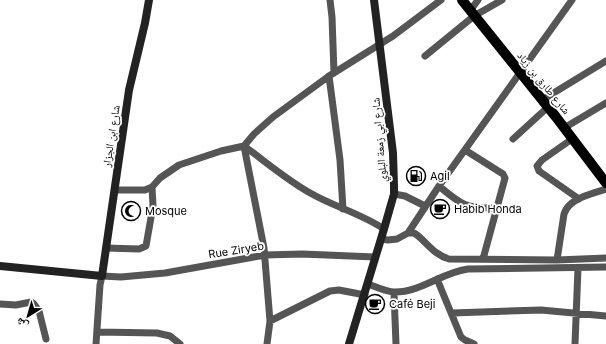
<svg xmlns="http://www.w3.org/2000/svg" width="606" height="344" font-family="Inter,'Noto Naskh Arabic',sans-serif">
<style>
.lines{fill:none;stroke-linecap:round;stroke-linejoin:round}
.street{stroke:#555;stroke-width:7}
.secondary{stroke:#222;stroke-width:8}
.primary{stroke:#000;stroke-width:10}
.labels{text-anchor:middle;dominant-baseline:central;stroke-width:3.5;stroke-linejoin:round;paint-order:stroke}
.street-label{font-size:11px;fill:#000;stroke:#fff}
.poi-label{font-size:11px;fill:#000;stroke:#fff;text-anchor:start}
</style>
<rect width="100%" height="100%" fill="#fff"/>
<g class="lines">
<path class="street" d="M 330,0 L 332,17 L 334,73
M 470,11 L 478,0
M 425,56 L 474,16 L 502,0
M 329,76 L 340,160 L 343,209
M 542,100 L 606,61
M 564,128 L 606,103
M 513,139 L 548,107
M 572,139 L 542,160 L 537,166 L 539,171 L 579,199
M 244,146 L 264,248 L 270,321 L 267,344
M 244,146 C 266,162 288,181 312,194 C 335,207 362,214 384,229
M 465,150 L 503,174 L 505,178 L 483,259
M 439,186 C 461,205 467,209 497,208
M 115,190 L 145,190 L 152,187 L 160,178 L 179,165 L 221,151 L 244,146 L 254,134 L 273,117 L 329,76 L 393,36 L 441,0
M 394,194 L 405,196 L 425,206
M 408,233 L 414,233 L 417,235 C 428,244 435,255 449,259 L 557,260 L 606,258
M 381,239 L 388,240 L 397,239 L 408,233 L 439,186 L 572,0
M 106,248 L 139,249 L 146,246 L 153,206 L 152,187
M 557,260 L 564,214 C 569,198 592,194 606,189
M 437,279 L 461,337 L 465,340 L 474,344
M 368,284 C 376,287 387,292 395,292 C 421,292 443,272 468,269 L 606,267
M 394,293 L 396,344
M 0,304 L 16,305 L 31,302 L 34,304 L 39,311 L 46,339
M 452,313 L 541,310 L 606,316
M 270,321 L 330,291 L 339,290 L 365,295
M 98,332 L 157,333 L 170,336 L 180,344
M 96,344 L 100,285 L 102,276 L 121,277 L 165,273 L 265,255 L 302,254 L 375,257
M 575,344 L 578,268"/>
<path class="secondary" d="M 0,266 L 102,276 L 129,90 L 145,23 L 149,0
M 349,344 L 384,229 L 394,194 L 394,186 L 393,153 L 374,0"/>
<path class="primary" d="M 462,0 L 556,117 L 606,183"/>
</g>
<defs>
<g id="fuel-ring" transform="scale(1)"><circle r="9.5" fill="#fff" stroke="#000" stroke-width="1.5"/><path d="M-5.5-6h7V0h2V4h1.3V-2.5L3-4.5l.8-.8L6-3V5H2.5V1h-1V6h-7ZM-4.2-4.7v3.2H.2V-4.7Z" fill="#000"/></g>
<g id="cafe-ring" transform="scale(1)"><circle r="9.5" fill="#fff" stroke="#000" stroke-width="1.5"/><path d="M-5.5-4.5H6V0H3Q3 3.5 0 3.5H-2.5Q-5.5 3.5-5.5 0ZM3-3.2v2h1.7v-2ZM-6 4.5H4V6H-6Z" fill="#000"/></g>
<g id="mosque-ring" transform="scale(1)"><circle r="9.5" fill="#fff" stroke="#000" stroke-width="1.5"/><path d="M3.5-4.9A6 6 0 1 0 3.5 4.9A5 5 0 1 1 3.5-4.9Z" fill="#000"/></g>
</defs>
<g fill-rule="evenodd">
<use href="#fuel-ring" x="416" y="176"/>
<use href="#cafe-ring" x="440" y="209"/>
<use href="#mosque-ring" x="131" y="211"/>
<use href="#cafe-ring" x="375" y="304"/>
</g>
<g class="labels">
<g class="street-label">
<text transform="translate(544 83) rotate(51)">شارع طارق بن زياد</text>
<text transform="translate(111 136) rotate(-81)">شارع ابن الجزار</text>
<text transform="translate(379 140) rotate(-95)">شارع ابي زمعة البلوي</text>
<text transform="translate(236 250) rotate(-9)">Rue Ziryeb</text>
</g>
<g class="poi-label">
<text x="430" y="176">Agil</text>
<text x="454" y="209">Habib Honda</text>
<text x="145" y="211">Mosque</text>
<text x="389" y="304">Café Beji</text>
</g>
</g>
<g transform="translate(28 316) rotate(217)" stroke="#ffffff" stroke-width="3" paint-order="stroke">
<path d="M0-3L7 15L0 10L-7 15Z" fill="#000000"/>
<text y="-6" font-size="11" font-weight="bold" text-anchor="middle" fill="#000000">ش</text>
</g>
</svg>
